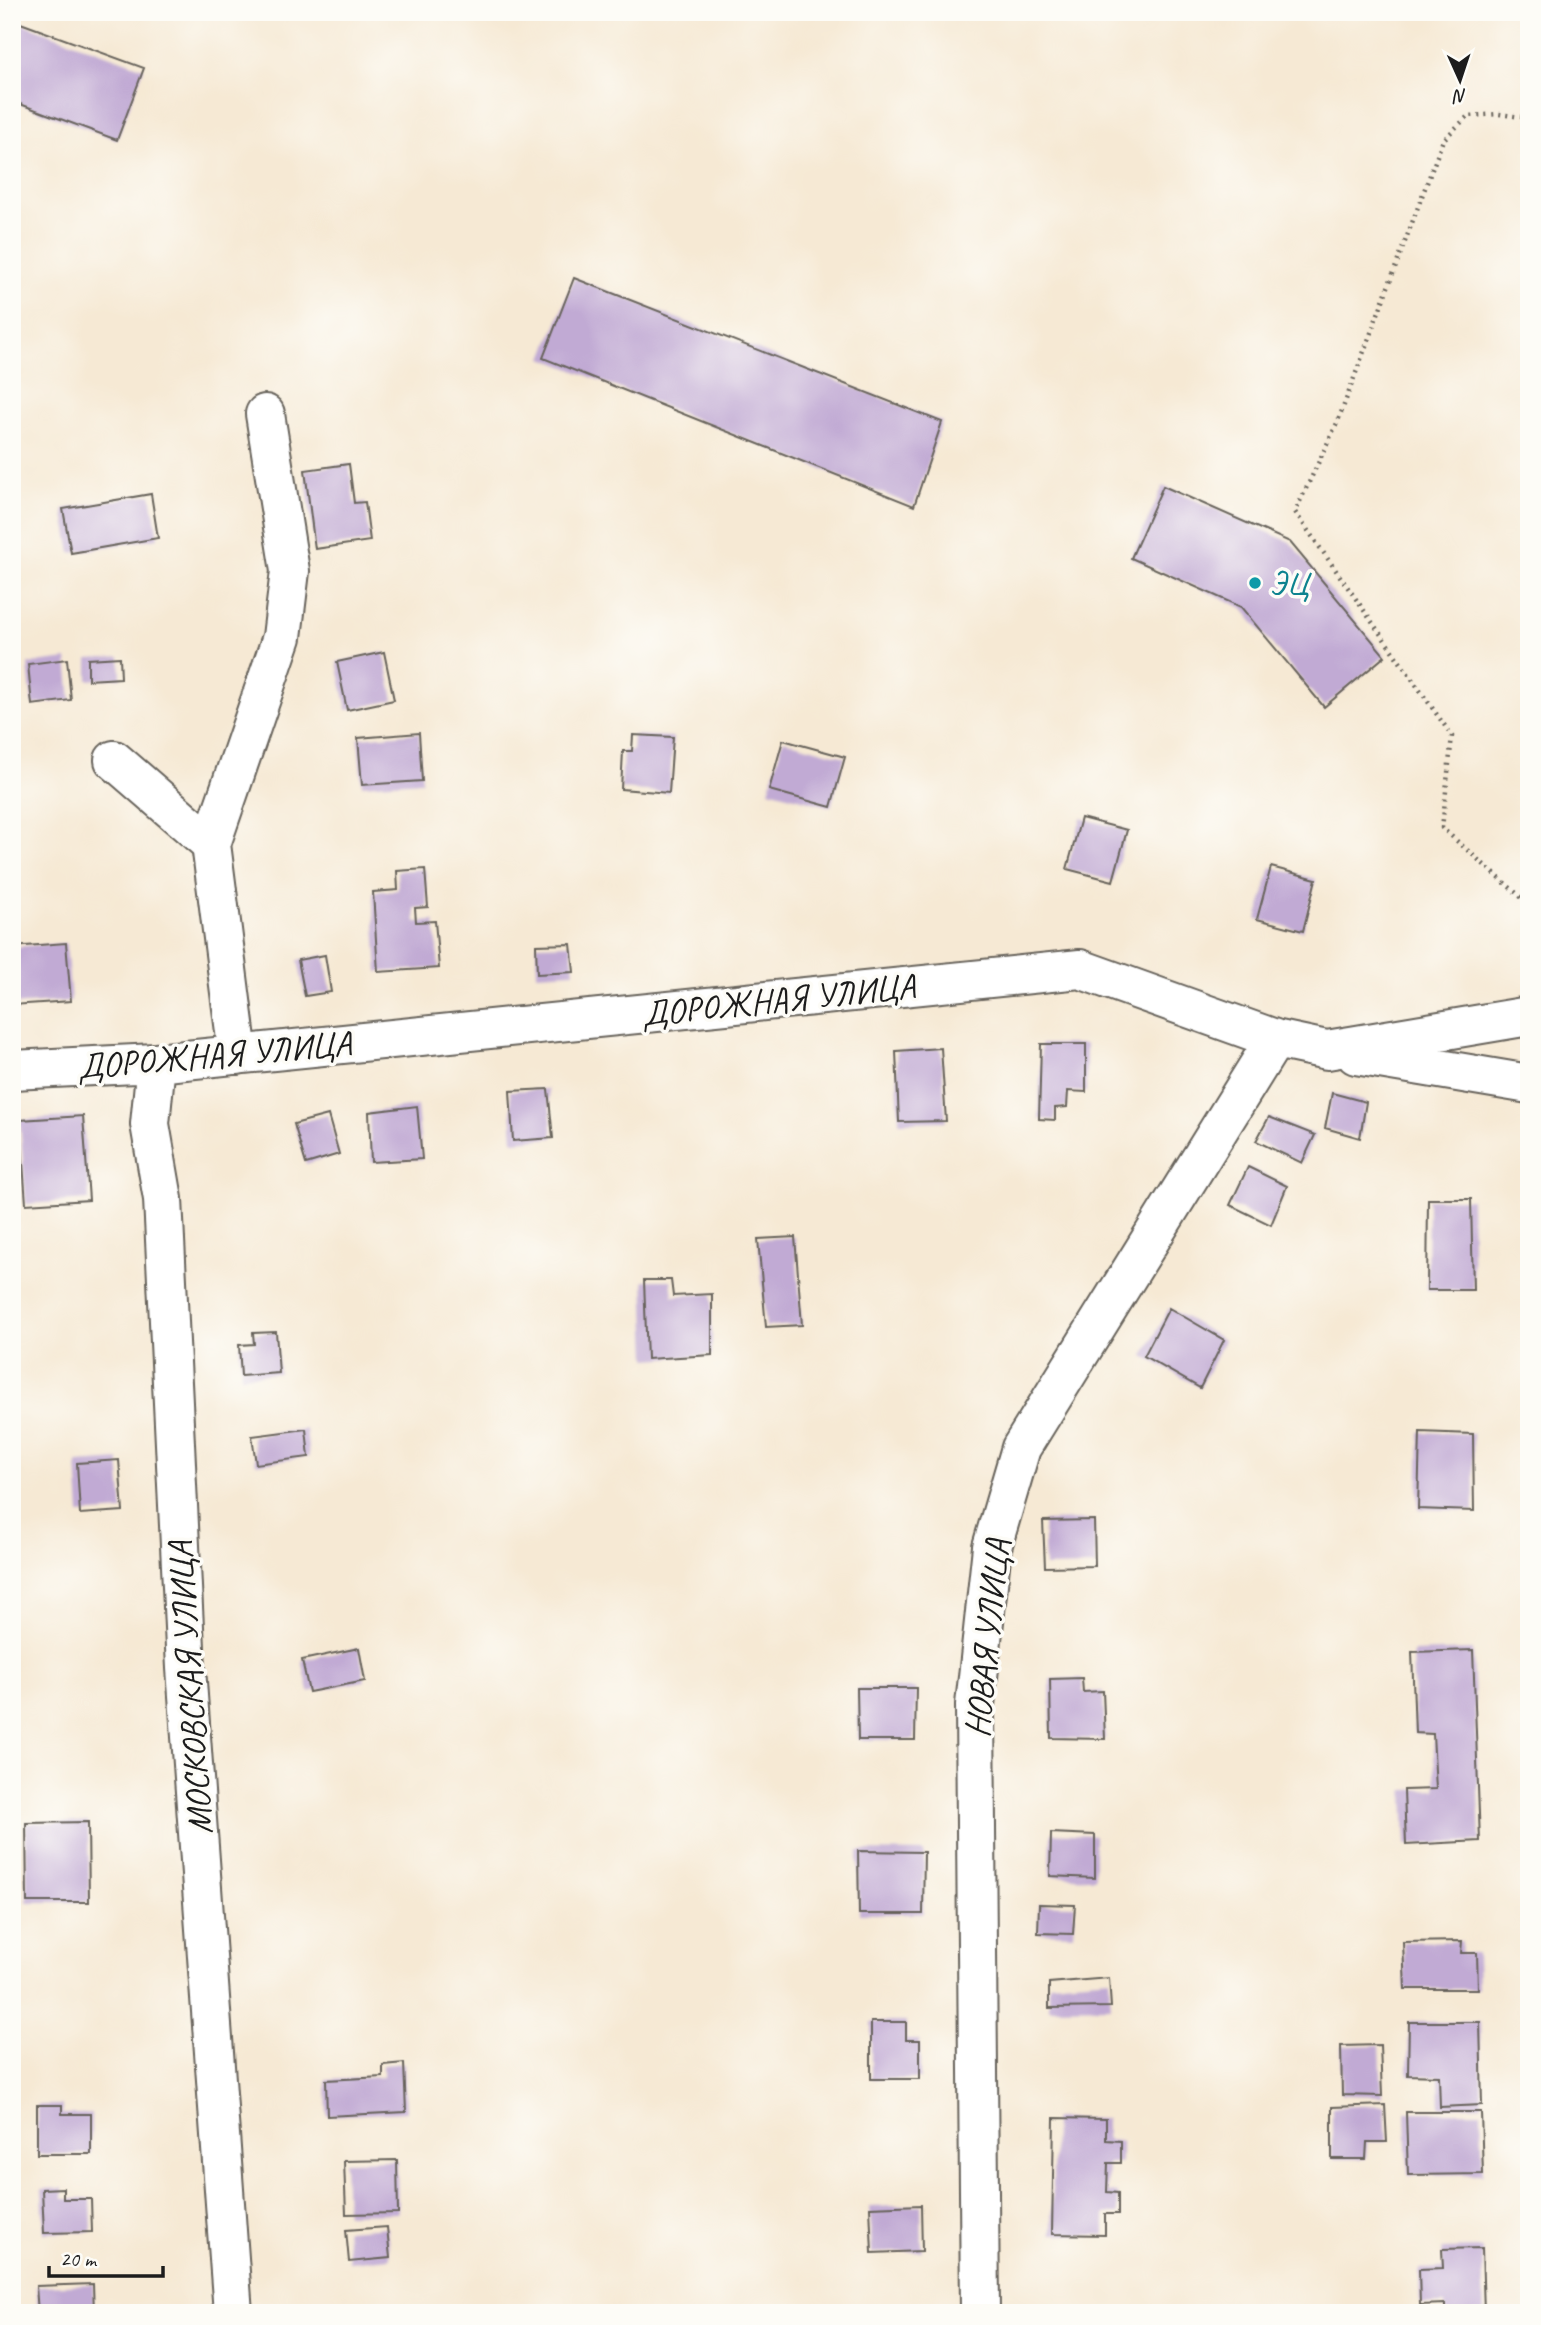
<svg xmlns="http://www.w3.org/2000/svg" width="1541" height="2325" font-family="Caveat,sans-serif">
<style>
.building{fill:#c1aad4}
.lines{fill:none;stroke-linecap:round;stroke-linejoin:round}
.minor-casing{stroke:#68645c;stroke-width:42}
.path{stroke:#68645c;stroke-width:4.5;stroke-dasharray:2 5;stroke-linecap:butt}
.minor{stroke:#fff;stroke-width:38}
.culture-dot{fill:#0f9aa8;stroke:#fdfcf7;stroke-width:2.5}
.labels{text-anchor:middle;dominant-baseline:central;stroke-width:7;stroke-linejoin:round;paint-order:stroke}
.culture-label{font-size:35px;fill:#0d838f;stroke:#fdfcf7;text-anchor:start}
.street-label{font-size:35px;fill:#1c1c1c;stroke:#fdfcf7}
</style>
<rect width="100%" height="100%" fill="#fdfcf7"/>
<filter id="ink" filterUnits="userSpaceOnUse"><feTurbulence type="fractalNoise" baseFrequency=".0143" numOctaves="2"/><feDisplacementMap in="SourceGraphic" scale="14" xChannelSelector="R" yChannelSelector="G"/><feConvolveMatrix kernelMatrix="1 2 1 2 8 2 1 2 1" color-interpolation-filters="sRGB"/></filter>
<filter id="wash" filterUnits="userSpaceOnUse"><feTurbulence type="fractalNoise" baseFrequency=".00686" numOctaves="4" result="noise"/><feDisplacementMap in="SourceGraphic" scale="28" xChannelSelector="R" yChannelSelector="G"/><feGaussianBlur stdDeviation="1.57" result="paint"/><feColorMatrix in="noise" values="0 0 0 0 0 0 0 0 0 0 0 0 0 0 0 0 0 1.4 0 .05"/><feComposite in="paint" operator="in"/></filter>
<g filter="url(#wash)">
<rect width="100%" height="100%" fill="#f6e9d4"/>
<g id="blocks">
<path class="building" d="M 15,21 L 144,68 L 117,140 L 12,101 L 12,29 Z
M 574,278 L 942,422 L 914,506 L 543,358 Z
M 349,464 L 354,503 L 365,502 L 370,541 L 315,549 L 305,470 Z
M 1163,486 L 1290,542 L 1385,656 L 1324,707 L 1241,607 L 1131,558 Z
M 151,494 L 158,538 L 71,553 L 63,509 Z
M 384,652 L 394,700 L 347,710 L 337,662 Z
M 120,657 L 121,678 L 88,680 L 88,659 Z
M 67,659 L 71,700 L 32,705 L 28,664 Z
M 419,733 L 422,781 L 362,785 L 358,738 Z
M 633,735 L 673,737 L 669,793 L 621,789 L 623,751 L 632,751 Z
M 783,740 L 845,757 L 831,807 L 769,790 Z
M 1081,818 L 1127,830 L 1113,881 L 1067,869 Z
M 1271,867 L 1316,879 L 1303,931 L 1257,919 Z
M 425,869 L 428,907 L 415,908 L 416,922 L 435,921 L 439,968 L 378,972 L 373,892 L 398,890 L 397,871 Z
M 66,943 L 71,1001 L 12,1005 L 12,947 Z
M 571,944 L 574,972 L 537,974 L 536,945 Z
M 325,955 L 331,992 L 305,996 L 298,960 Z
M 1041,1044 L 1086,1044 L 1086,1092 L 1068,1091 L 1067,1107 L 1055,1108 L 1055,1120 L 1039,1119 Z
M 941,1048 L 946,1121 L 899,1122 L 896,1051 Z
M 548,1089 L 553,1138 L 513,1141 L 510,1091 Z
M 1332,1093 L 1366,1102 L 1360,1138 L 1325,1128 Z
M 417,1106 L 422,1159 L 371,1162 L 369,1112 Z
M 328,1115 L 339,1154 L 306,1164 L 294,1124 Z
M 83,1116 L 89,1200 L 26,1204 L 20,1120 Z
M 1269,1117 L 1315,1135 L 1302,1163 L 1256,1141 Z
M 1248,1167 L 1287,1186 L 1271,1225 L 1230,1205 Z
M 1428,1199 L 1471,1199 L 1473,1290 L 1427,1290 Z
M 795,1237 L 802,1325 L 766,1327 L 758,1239 Z
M 644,1280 L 671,1280 L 673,1296 L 712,1294 L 712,1355 L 647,1359 Z
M 1169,1308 L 1224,1340 L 1200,1388 L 1144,1356 Z
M 276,1332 L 279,1373 L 241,1376 L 239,1345 L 254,1344 L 253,1333 Z
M 306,1429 L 309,1457 L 256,1464 L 252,1436 Z
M 1420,1432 L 1473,1434 L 1474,1511 L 1418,1509 Z
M 119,1460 L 123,1511 L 80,1514 L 77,1463 Z
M 1094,1520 L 1095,1566 L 1045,1567 L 1043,1521 Z
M 359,1648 L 365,1681 L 309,1692 L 302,1660 Z
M 1473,1650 L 1480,1841 L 1406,1845 L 1404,1790 L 1436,1789 L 1433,1734 L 1415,1733 L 1412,1652 Z
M 1082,1678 L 1083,1692 L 1103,1691 L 1105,1739 L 1051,1738 L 1050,1679 Z
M 857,1688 L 916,1688 L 915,1740 L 858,1740 Z
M 88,1822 L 89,1902 L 27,1902 L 26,1823 Z
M 1051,1833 L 1095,1835 L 1095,1878 L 1050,1876 Z
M 858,1851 L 924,1852 L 923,1914 L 859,1914 Z
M 1039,1904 L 1075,1905 L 1073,1934 L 1038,1933 Z
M 1462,1941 L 1461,1953 L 1477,1953 L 1478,1989 L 1405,1989 L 1403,1942 Z
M 1109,1978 L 1111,2007 L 1049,2008 L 1049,1983 Z
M 871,2022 L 906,2022 L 906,2040 L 920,2040 L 920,2079 L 871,2079 Z
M 1409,2022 L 1480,2022 L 1482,2105 L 1440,2107 L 1439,2076 L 1408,2075 Z
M 1380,2045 L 1382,2096 L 1342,2095 L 1341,2046 Z
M 404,2063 L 406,2112 L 327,2116 L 326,2080 L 383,2077 L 383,2065 Z
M 37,2105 L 62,2105 L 62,2114 L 91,2114 L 91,2154 L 37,2154 Z
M 1385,2105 L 1387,2142 L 1367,2142 L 1366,2159 L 1332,2159 L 1332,2107 Z
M 1406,2112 L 1481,2112 L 1483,2174 L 1408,2175 Z
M 1054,2118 L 1106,2119 L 1106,2140 L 1121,2141 L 1121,2163 L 1108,2163 L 1107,2192 L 1118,2193 L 1118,2214 L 1105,2214 L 1105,2235 L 1052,2234 Z
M 397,2160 L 398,2213 L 346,2214 L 344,2161 Z
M 63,2188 L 63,2199 L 91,2199 L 92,2232 L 44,2233 L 42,2189 Z
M 921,2205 L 922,2251 L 872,2253 L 870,2207 Z
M 387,2227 L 390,2258 L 349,2262 L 346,2230 Z
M 1482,2248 L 1484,2313 L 1445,2313 L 1445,2304 L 1420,2305 L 1419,2269 L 1443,2268 L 1442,2249 Z
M 93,2284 L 94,2313 L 38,2313 L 36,2286 Z"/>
</g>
</g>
<g filter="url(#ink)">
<use href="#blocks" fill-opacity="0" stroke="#68645c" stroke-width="2"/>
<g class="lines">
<g class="minor-casing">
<path id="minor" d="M 114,760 L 211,844
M 238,1055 L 211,844 L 282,637 L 290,571 L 265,414
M 1356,1055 L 1529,1084
M 156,1063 L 150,1124 L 163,1199 L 186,1668 L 233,2313
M 12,1070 L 156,1063 L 1080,969 L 1275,1039 L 1327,1050 L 1529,1016
M 980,2313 L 975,1705 L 992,1547 L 1021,1448 L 1275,1039"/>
</g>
<path class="path" d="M 1529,118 L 1499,114 L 1468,116 L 1443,140 L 1338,421 L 1295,512 L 1452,736 L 1442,828 L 1529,904"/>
<use href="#minor" class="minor"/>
</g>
</g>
<circle class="culture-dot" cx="1255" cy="583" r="7"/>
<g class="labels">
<g class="culture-label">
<text x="1269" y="583">ЭЦ</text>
</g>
<g class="street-label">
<text transform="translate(778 1000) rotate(-6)">ДОРОЖНАЯ УЛИЦА</text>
<text transform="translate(214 1055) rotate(-5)">ДОРОЖНАЯ УЛИЦА</text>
<text transform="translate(987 1638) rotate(-84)">НОВАЯ УЛИЦА</text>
<text transform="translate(190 1688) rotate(-94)">МОСКОВСКАЯ УЛИЦА</text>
</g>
</g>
<rect width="1541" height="2325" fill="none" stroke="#fdfcf7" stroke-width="42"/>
<g transform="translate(1460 80) rotate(177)" stroke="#fdfcf7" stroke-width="5" paint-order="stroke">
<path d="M0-5L12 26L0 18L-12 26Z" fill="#1c1c1c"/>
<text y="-10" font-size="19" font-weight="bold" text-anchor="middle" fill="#1c1c1c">N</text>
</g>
<path d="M49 2266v10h114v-10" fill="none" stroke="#1c1c1c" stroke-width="3.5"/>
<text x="60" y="2266" font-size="21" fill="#1c1c1c" stroke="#fdfcf7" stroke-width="5" paint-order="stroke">20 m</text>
</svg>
